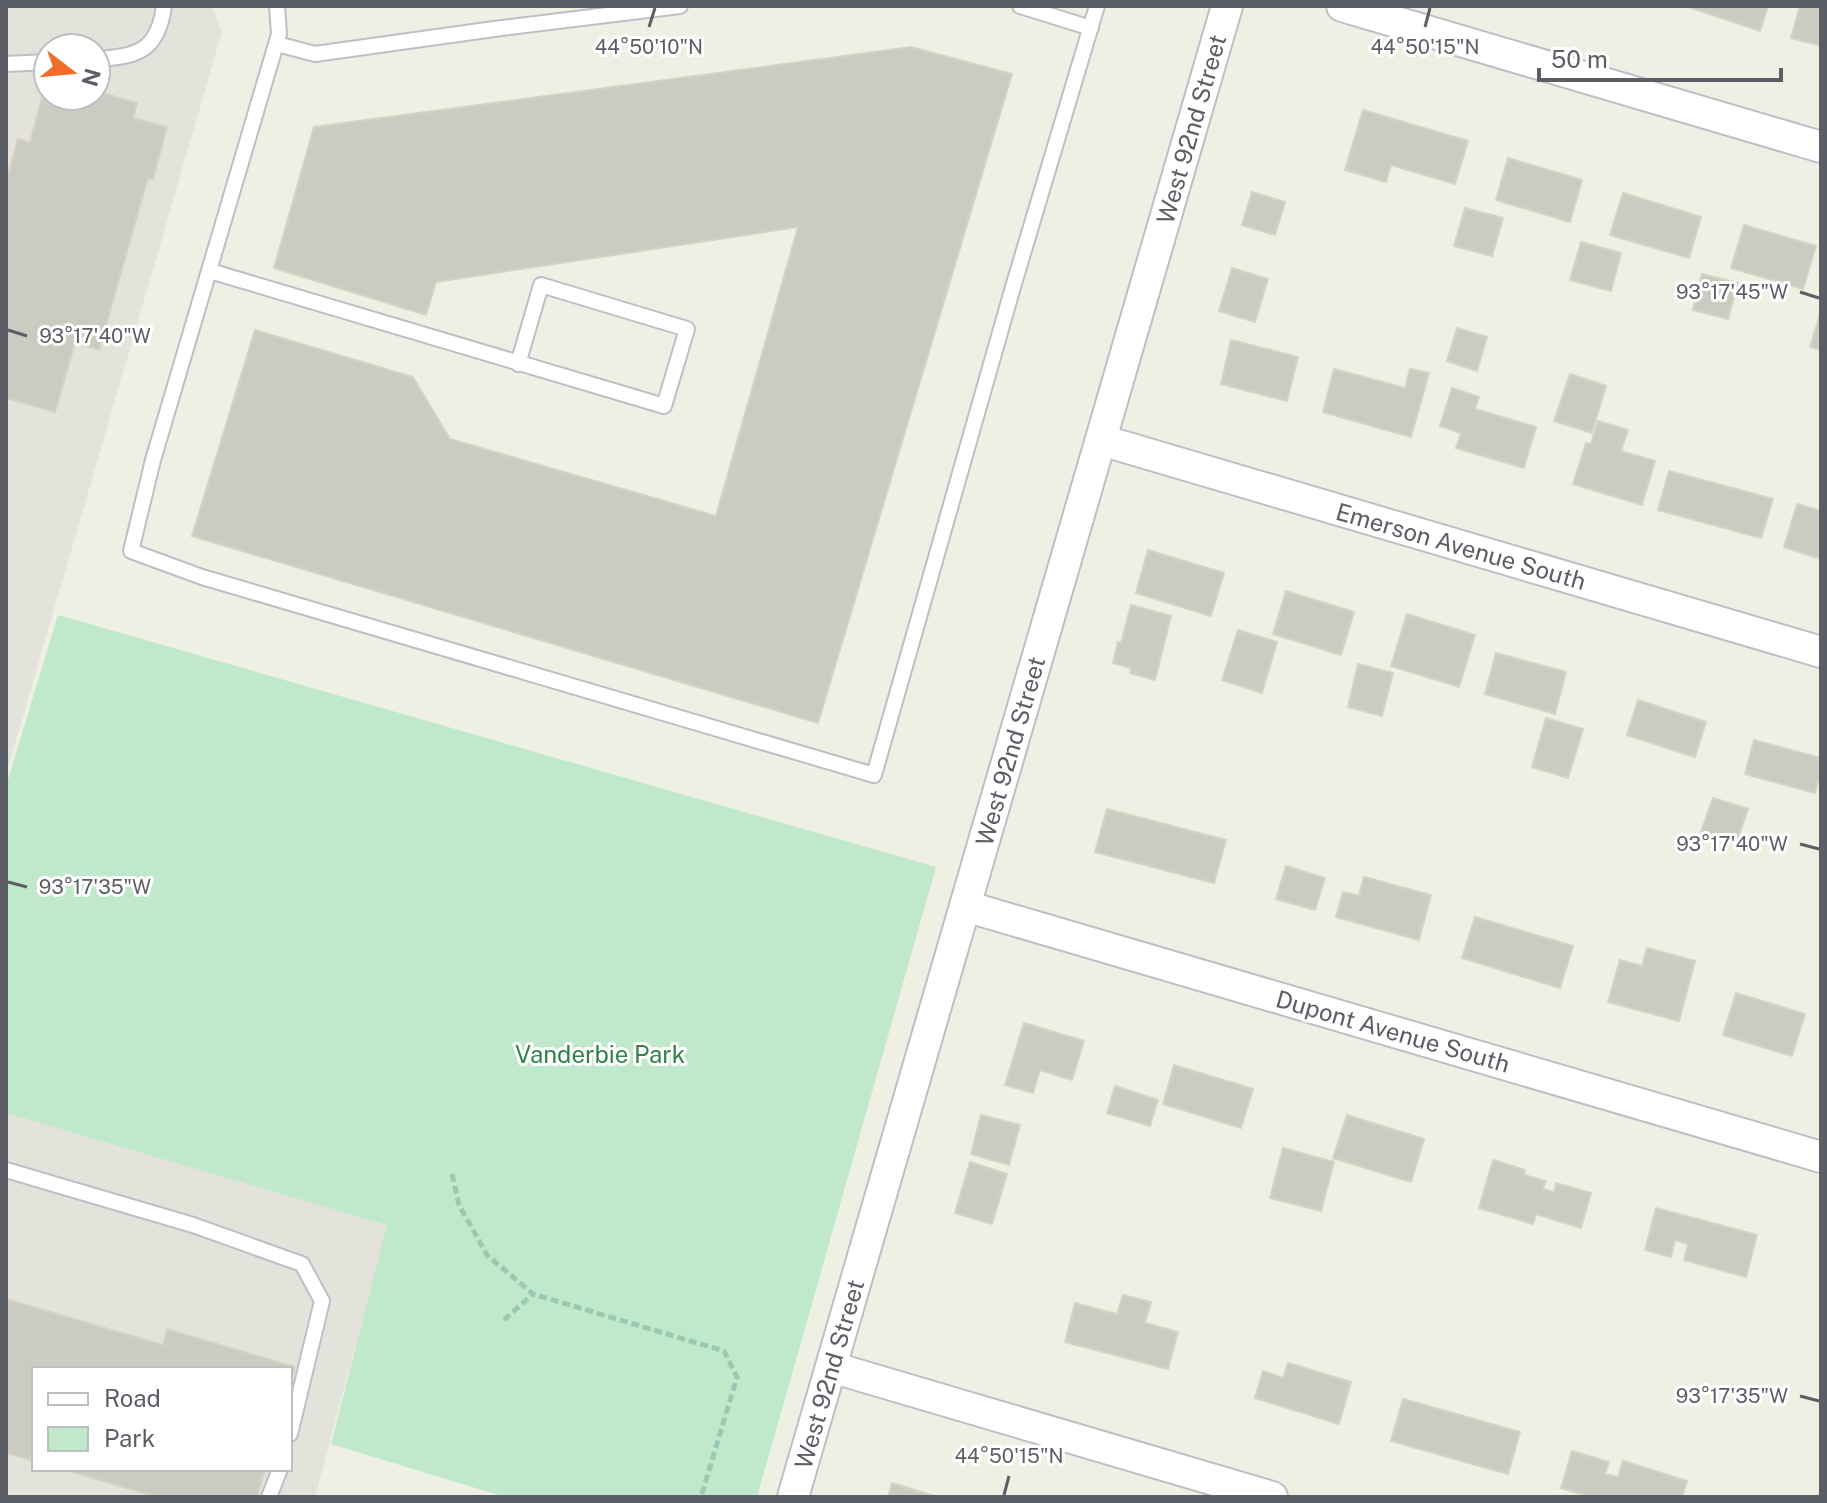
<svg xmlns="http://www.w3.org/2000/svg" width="1827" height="1503" font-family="'Public Sans',sans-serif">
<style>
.industrial{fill:#e3e3dc;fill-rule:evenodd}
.green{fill:#c0e8ca}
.building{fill:#cbcbc1;stroke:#d5d4c2;stroke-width:2}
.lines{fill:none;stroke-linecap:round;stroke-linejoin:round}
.lane-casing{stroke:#bebfc6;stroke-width:18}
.street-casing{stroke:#bebfc6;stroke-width:34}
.path{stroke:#98cab3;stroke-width:5;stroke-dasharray:8 4;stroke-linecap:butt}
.lane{stroke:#fff;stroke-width:14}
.street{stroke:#fff;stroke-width:30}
.ticks{fill:none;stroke:#5c5e66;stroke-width:3}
.labels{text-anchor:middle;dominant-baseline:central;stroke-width:6;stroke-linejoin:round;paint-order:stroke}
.street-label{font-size:24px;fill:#5c5e66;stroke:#fff}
.park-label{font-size:24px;fill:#308249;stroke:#fff}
.ticks-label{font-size:20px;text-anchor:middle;fill:#5c5e66;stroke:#fff;stroke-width:6;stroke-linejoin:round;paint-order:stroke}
</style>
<rect width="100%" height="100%" fill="#eff0e4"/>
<path class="industrial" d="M 6,6 L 212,6 L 222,32 L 6,775 ZM 48,48 L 96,48 L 96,96 L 48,96 Z
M 6,1113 L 388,1225 L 315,1497 L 6,1497 ZM 34,1369 L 290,1369 L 290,1469 L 34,1469 Z"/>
<path class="green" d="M 58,615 L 936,867 L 757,1497 L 505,1497 L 331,1444 L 387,1225 L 6,1113 L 6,786 Z"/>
<path class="building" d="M 1685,6 L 1768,6 L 1760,31 Z
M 1800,6 L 1821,6 L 1821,46 L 1791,38 Z
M 911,47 L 1012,74 L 818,723 L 192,536 L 255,330 L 413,377 L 450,439 L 716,516 L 798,227 L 436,282 L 426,315 L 274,268 L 314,127 Z
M 44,91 L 48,92 L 48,96 L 62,96 L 90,104 L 92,96 L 96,96 L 96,91 L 137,103 L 133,118 L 167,127 L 153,179 L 148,178 L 99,350 L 75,343 L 55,412 L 6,398 L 6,182 L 18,139 L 30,142 Z
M 1363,110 L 1468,141 L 1455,184 L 1391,165 L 1386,182 L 1345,170 Z
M 1508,158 L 1582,180 L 1570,222 L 1496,200 Z
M 1252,192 L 1285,202 L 1275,235 L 1242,225 Z
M 1623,193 L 1701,217 L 1689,258 L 1610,235 Z
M 1465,208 L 1503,218 L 1492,256 L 1454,246 Z
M 1744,225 L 1816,246 L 1803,289 L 1731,268 Z
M 1581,242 L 1621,253 L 1611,291 L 1570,280 Z
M 1232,268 L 1268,279 L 1255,322 L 1219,311 Z
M 1702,274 L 1738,283 L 1728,319 L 1693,310 Z
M 1821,311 L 1821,350 L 1810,347 Z
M 1457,328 L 1487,337 L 1477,371 L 1447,361 Z
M 1231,340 L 1298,357 L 1287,401 L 1221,384 Z
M 1334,369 L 1405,388 L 1410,369 L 1429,373 L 1411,437 L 1323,412 Z
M 1570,374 L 1606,386 L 1592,433 L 1554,421 Z
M 1452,388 L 1479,397 L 1475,409 L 1536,427 L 1524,468 L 1456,448 L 1461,433 L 1440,426 Z
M 1598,421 L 1628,430 L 1621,451 L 1655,461 L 1642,505 L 1573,484 L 1586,443 L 1591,444 Z
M 1669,471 L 1773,499 L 1761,538 L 1658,510 Z
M 1797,504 L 1821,511 L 1821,559 L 1784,547 Z
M 1148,550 L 1224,573 L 1211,616 L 1136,593 Z
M 1286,591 L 1354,612 L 1341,655 L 1273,634 Z
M 1131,605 L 1171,616 L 1155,680 L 1130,673 L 1131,668 L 1113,663 L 1118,642 L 1121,643 Z
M 1407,614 L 1475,635 L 1459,687 L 1391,666 Z
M 1238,630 L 1277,642 L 1262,693 L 1222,680 Z
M 1496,653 L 1566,672 L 1555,714 L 1485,694 Z
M 1358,664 L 1393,673 L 1382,716 L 1348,707 Z
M 1638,700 L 1706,722 L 1695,757 L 1627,735 Z
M 1546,718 L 1583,729 L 1568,778 L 1532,767 Z
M 1754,740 L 1821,758 L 1821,769 L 1815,793 L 1745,774 Z
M 1713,798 L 1748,809 L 1736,844 L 1701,832 Z
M 1107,809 L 1226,840 L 1214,883 L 1095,852 Z
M 1286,866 L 1325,878 L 1315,910 L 1276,899 Z
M 1364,877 L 1431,895 L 1419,940 L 1336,917 L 1343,892 L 1359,896 Z
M 1475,917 L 1573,946 L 1560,988 L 1462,958 Z
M 1647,948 L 1695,961 L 1679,1021 L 1608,1002 L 1620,960 L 1642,966 Z
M 1736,993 L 1805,1014 L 1792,1056 L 1723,1035 Z
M 1024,1023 L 1084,1041 L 1072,1080 L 1040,1070 L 1033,1093 L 1005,1085 Z
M 1174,1065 L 1253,1089 L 1241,1128 L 1163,1104 Z
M 1115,1086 L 1158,1100 L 1150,1126 L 1107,1113 Z
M 981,1115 L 1020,1125 L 1009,1165 L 971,1154 Z
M 1347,1115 L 1424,1139 L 1411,1182 L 1333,1158 Z
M 1283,1148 L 1334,1162 L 1321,1211 L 1270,1198 Z
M 1493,1160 L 1525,1170 L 1524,1175 L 1546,1181 L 1543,1189 L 1554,1192 L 1556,1183 L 1591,1193 L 1581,1228 L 1536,1214 L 1533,1224 L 1479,1208 Z
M 970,1162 L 1007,1174 L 992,1224 L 955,1213 Z
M 1656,1208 L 1757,1235 L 1746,1277 L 1684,1260 L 1688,1244 L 1675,1240 L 1671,1257 L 1645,1250 Z
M 1123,1295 L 1151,1302 L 1145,1323 L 1178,1332 L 1168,1369 L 1065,1342 L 1075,1303 L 1117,1314 Z
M 6,1299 L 163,1345 L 167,1329 L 295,1367 L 290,1385 L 290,1369 L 34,1369 L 34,1461 L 6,1453 Z
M 1288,1363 L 1351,1382 L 1339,1424 L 1255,1398 L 1263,1371 L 1283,1378 Z
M 1403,1399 L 1520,1432 L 1508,1474 L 1391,1441 Z
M 1572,1451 L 1609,1462 L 1605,1474 L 1618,1477 L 1623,1461 L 1687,1481 L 1682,1497 L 1591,1497 L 1561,1488 Z
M 62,1469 L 265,1469 L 257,1497 L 157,1497 Z
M 892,1483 L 937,1497 L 888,1497 Z"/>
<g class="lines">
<g class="lane-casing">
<path id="lane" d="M 277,6 L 279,34 L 153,460 L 131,551 L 202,577 L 874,775 L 1013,287 L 1097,6
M 1020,6 L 1091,28
M 277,44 L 315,54 L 494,29 L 680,6
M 96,59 C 137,57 158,51 164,6
M 6,64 L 48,62
M 210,271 L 664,406 L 687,329 L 541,285 L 518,364
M 6,1170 L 193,1225 L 302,1264 L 322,1301 L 290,1434
M 269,1497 L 280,1469"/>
</g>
<g class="street-casing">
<path id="street" d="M 1342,6 L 1821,147
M 1101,440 L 1821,652
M 965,906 L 1821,1157
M 831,1367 L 1272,1497
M 793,1497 L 1227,6"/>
</g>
<path class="path" d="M 452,1174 L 459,1205 L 487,1255 L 533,1294 L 724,1351 L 737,1377 L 701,1497
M 504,1320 L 533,1294"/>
<use href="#lane" class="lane"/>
<use href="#street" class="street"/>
</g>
<path class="ticks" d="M 649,27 L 655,8M 1425,27 L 1430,8M 1800,292 L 1819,298M 8,330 L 27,336M 1800,844 L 1819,849M 8,882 L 27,887M 1800,1396 L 1819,1401M 1004,1495 L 1009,1476"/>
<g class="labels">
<g class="street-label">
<text transform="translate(1191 129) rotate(-74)">West 92nd Street</text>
<text transform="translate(1461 546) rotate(16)">Emerson Avenue South</text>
<text transform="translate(1010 751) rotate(-74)">West 92nd Street</text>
<text transform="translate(1393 1031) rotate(16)">Dupont Avenue South</text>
<text transform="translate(829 1374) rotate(-74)">West 92nd Street</text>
</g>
<g class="park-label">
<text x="600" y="1054">Vanderbie Park</text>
</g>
</g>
<g class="ticks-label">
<text x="649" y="54">44°50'10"N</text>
<text x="1425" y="54">44°50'15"N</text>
<text x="1732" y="299">93°17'45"W</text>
<text x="95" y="343">93°17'40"W</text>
<text x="1732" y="851">93°17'40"W</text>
<text x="95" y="894">93°17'35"W</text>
<text x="1732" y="1403">93°17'35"W</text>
<text x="1009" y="1463">44°50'15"N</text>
</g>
<rect width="1827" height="1503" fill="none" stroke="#5c5e66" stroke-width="16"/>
<rect x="32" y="1367" width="260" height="104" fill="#ffffff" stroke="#bebfc2" stroke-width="2"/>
<rect x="48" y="1393" width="40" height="12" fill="#ffffff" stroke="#bebfc2" stroke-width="2"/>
<text x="104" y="1407" font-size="24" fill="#5c5e66">Road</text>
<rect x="48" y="1427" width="40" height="24" fill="#c0e8ca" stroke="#bebfc2" stroke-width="2"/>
<text x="104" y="1447" font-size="24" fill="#5c5e66">Park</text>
<g transform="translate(72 72) rotate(106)"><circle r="38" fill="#ffffff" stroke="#bebfc2" stroke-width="2"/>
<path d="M0-6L14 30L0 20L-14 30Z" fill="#f26d28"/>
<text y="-12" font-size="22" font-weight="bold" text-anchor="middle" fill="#5c5e66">N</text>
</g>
<path d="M1539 68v12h242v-12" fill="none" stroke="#5c5e66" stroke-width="4"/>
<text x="1551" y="68" font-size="24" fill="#5c5e66" stroke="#ffffff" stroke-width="6" paint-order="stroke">50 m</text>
</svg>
